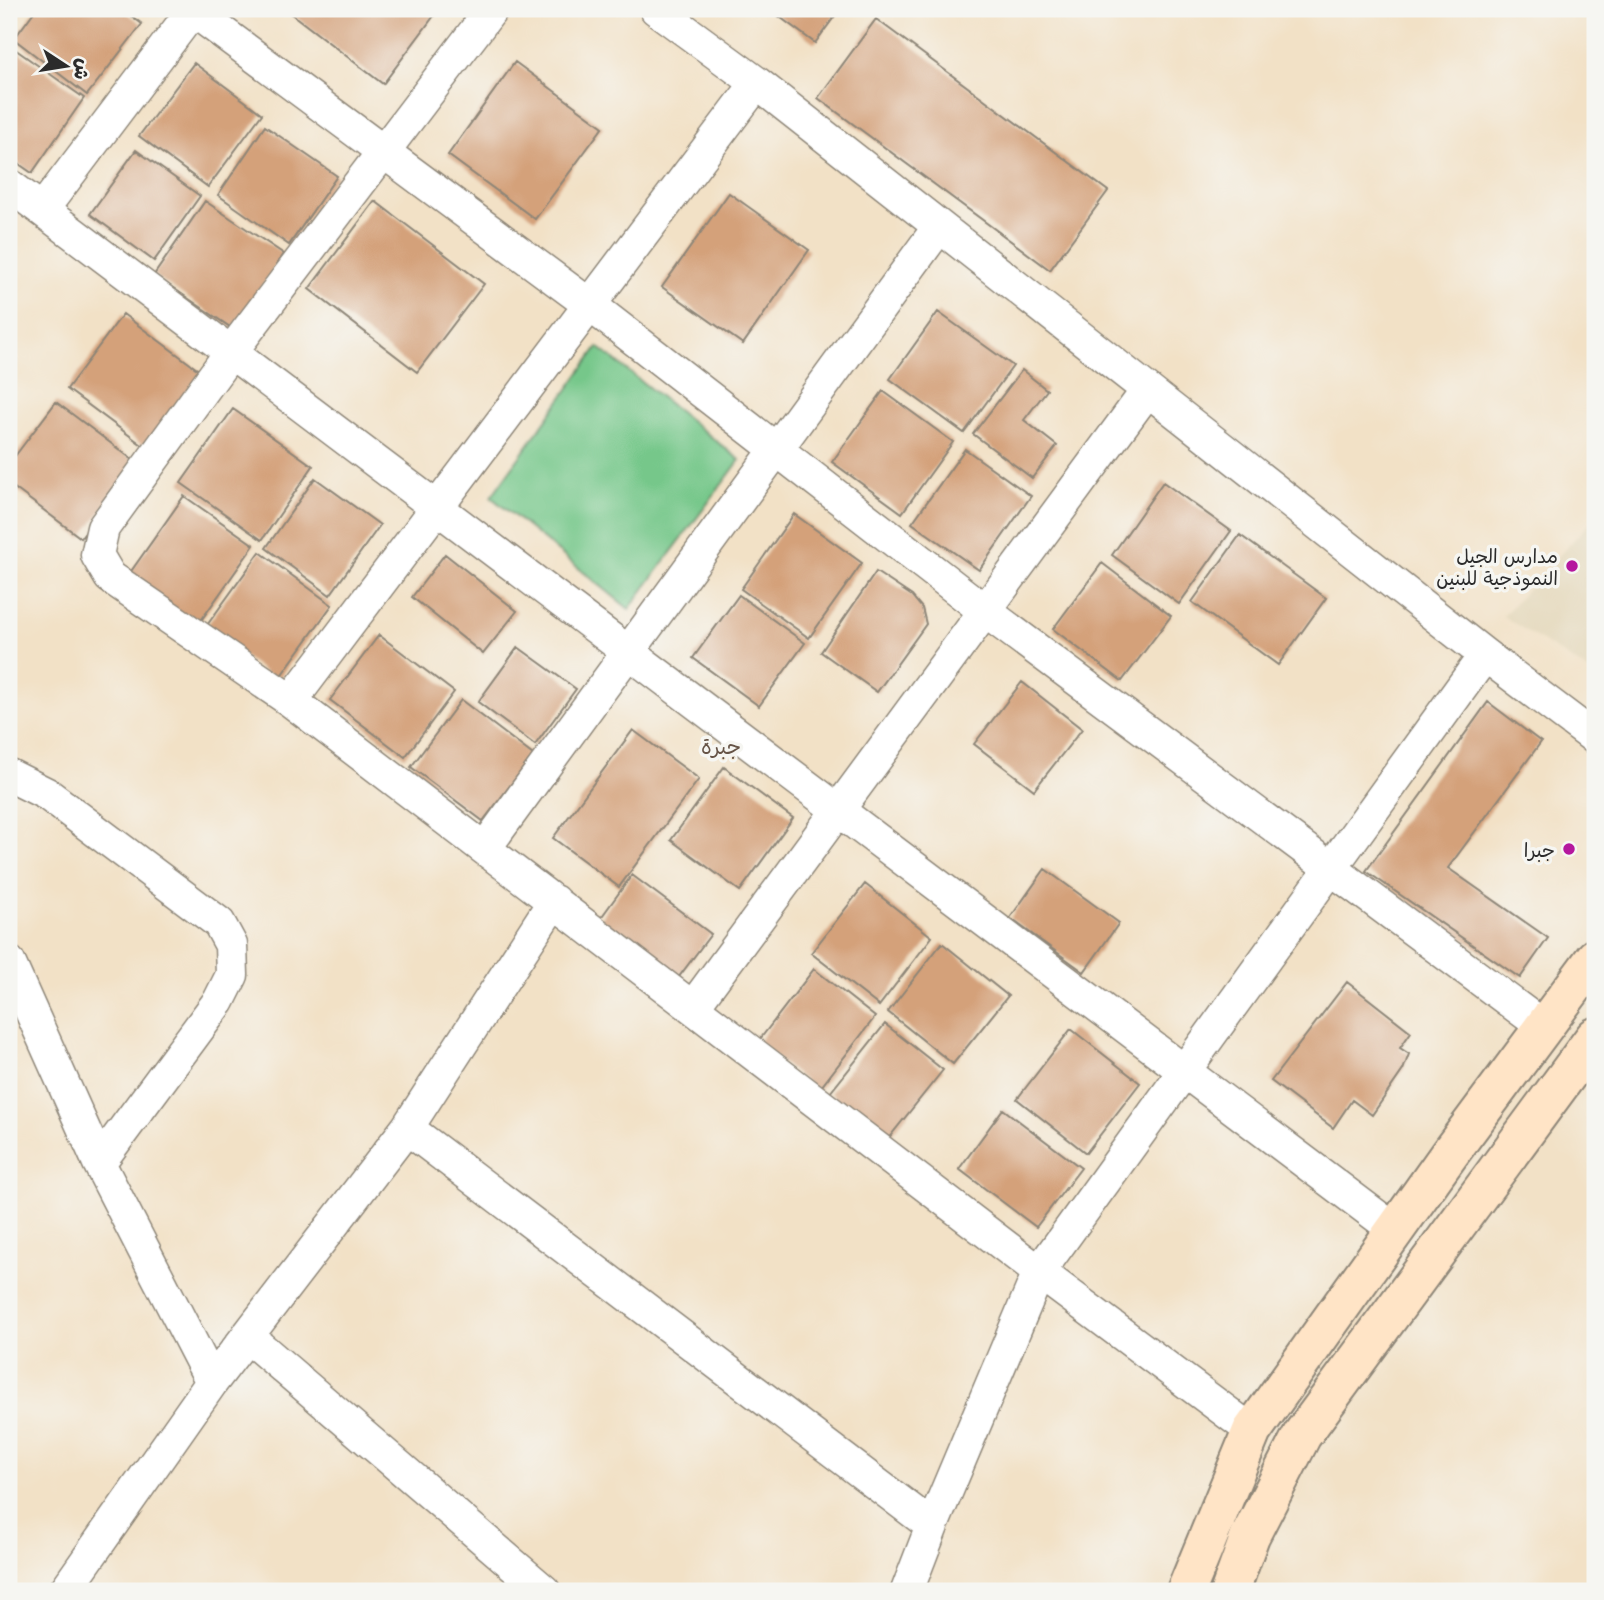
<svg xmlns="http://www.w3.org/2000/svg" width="1604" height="1600" font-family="'Playpen Sans','Playpen Sans Arabic',sans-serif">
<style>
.built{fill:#e3d6b7}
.green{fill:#76c78a;stroke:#50795a;stroke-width:2}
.building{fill:#d4a17a}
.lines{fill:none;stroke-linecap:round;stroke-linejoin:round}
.street-casing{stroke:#8e8678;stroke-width:35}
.secondary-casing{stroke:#8e8678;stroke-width:42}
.street{stroke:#fff;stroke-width:32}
.secondary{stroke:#ffe4c6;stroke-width:38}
.poi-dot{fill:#b5179e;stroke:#f6f6f2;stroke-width:2.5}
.labels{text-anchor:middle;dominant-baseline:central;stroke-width:7;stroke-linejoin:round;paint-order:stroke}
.poi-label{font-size:19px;fill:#2b2b2b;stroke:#f6f6f2;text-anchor:end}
.neighbourhood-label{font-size:21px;fill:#665447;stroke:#f6f6f2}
</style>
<rect width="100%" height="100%" fill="#f6f6f2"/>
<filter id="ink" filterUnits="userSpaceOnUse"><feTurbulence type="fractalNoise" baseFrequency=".0143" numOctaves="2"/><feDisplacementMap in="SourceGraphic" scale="14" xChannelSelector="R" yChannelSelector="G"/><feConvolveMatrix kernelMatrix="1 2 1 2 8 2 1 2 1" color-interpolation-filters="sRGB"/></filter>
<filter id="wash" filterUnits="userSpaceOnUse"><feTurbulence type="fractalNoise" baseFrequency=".00686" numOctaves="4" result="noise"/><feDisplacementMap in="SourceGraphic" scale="28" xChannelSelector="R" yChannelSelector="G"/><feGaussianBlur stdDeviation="1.57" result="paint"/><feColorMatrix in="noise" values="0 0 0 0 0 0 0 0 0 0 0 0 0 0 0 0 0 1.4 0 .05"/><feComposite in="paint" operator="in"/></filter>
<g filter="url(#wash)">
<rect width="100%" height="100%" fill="#f2e1c6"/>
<path class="built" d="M 1595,517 L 1595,675 L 1503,616 Z"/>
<path class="green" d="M 598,347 L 740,460 L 629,609 L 491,497 Z"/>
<g id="blocks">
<path class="building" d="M 9,9 L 20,9 L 9,25 Z
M 36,9 L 122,9 L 142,24 L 87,95 L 14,39 Z
M 285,9 L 439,9 L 383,84 Z
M 769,9 L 840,9 L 815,43 Z
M 876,19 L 1108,191 L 1050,270 L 818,98 Z
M 9,45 L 84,98 L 32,173 L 9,157 Z
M 515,62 L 603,127 L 535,219 L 448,155 Z
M 194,63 L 262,114 L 208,187 L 139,136 Z
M 265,126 L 337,176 L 289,245 L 218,195 Z
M 136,150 L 200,196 L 154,261 L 90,214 Z
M 729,193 L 809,250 L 743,344 L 662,287 Z
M 205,201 L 284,254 L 233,329 L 154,275 Z
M 375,201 L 484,284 L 417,372 L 309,289 Z
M 938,312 L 1013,366 L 964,433 L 890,379 Z
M 123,314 L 205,375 L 149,450 L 67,389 Z
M 1022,370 L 1047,390 L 1024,420 L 1057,446 L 1032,478 L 973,434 Z
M 883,391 L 953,442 L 902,513 L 832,462 Z
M 56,402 L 137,463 L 81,538 L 9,484 L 9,464 Z
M 233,409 L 313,466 L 262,540 L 181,483 Z
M 965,449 L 1031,496 L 979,570 L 912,523 Z
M 315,478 L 380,525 L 330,595 L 266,548 Z
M 1163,482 L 1231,531 L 1179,604 L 1112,555 Z
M 184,496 L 254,545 L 197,626 L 127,577 Z
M 794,514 L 862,563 L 809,638 L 741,589 Z
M 1240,535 L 1326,598 L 1278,665 L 1192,602 Z
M 260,552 L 332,605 L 277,681 L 205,628 Z
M 445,554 L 517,611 L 483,654 L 412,597 Z
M 1102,563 L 1171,616 L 1122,681 L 1053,629 Z
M 876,572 L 912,596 L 922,608 L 926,624 L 877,692 L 821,652 Z
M 739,595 L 805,643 L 759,706 L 693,658 Z
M 379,635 L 454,692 L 405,757 L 330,700 Z
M 518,647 L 576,689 L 535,745 L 478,702 Z
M 1022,682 L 1082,729 L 1034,790 L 974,744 Z
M 461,700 L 533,755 L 483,821 L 411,767 Z
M 1488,702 L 1541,742 L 1448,868 L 1548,938 L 1520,978 L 1366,871 Z
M 633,730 L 699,779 L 619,887 L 553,838 Z
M 724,767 L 793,818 L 740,891 L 671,840 Z
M 1045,869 L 1119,923 L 1084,972 L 1010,918 Z
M 632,875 L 711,934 L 678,978 L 600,919 Z
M 865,884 L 932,937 L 879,1006 L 811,953 Z
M 942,943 L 1008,996 L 953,1064 L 888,1012 Z
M 814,969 L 875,1017 L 818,1091 L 757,1043 Z
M 1347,982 L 1411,1032 L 1400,1048 L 1409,1054 L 1403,1070 L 1372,1115 L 1352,1100 L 1333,1128 L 1271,1081 Z
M 885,1024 L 943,1070 L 887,1140 L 830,1093 Z
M 1071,1029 L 1140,1083 L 1086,1153 L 1017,1099 Z
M 1003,1109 L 1081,1168 L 1036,1227 L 959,1169 Z"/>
</g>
</g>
<g filter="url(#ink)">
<use href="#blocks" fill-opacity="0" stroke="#8e8678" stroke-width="2"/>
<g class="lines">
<g class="street-casing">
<path id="street" d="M 191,9 L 590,305 L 985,611 L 1544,1027
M 492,9 L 231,352 L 103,528 L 97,555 L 110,577 L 291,701 L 1039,1272 L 1252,1431
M 656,9 L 757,83 L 1485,655 L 1595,738
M 9,185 L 1395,1230
M 42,210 L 194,9
M 291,701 L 757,83
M 9,775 L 47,794 L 219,923 L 231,945 L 232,975 L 219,1001 L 99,1163
M 485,848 L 939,227
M 9,962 L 99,1163 L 212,1382
M 693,1007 L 1147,391
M 407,1128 L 932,1526
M 247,1336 L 544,1591
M 65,1591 L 212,1382 L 407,1128 L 554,901
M 907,1591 L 932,1526 L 1039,1272 L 1485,655"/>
</g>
<g class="secondary-casing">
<path id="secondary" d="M 1186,1591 L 1252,1431 L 1450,1153 L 1595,958
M 1230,1591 L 1250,1536 L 1302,1435 L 1595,1037"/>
</g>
<use href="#street" class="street"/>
<use href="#secondary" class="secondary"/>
</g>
</g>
<g class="poi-dot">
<circle cx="1572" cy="566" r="7"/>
<circle cx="1569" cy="849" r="7"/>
</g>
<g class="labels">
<g class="poi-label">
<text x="1558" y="555">مدارس الجيل<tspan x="1558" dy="22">النموذجية للبنين</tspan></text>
<text x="1555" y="849">جبرا</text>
</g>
<g class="neighbourhood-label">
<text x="721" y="745">جبرة</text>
</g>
</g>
<rect width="1604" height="1600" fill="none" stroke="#f6f6f2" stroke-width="35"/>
<g transform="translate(66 66) rotate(102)" stroke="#f6f6f2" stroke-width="5" paint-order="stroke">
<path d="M0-5L12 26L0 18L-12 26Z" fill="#2b2b2b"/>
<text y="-10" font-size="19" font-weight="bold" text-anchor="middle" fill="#2b2b2b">ش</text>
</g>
</svg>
